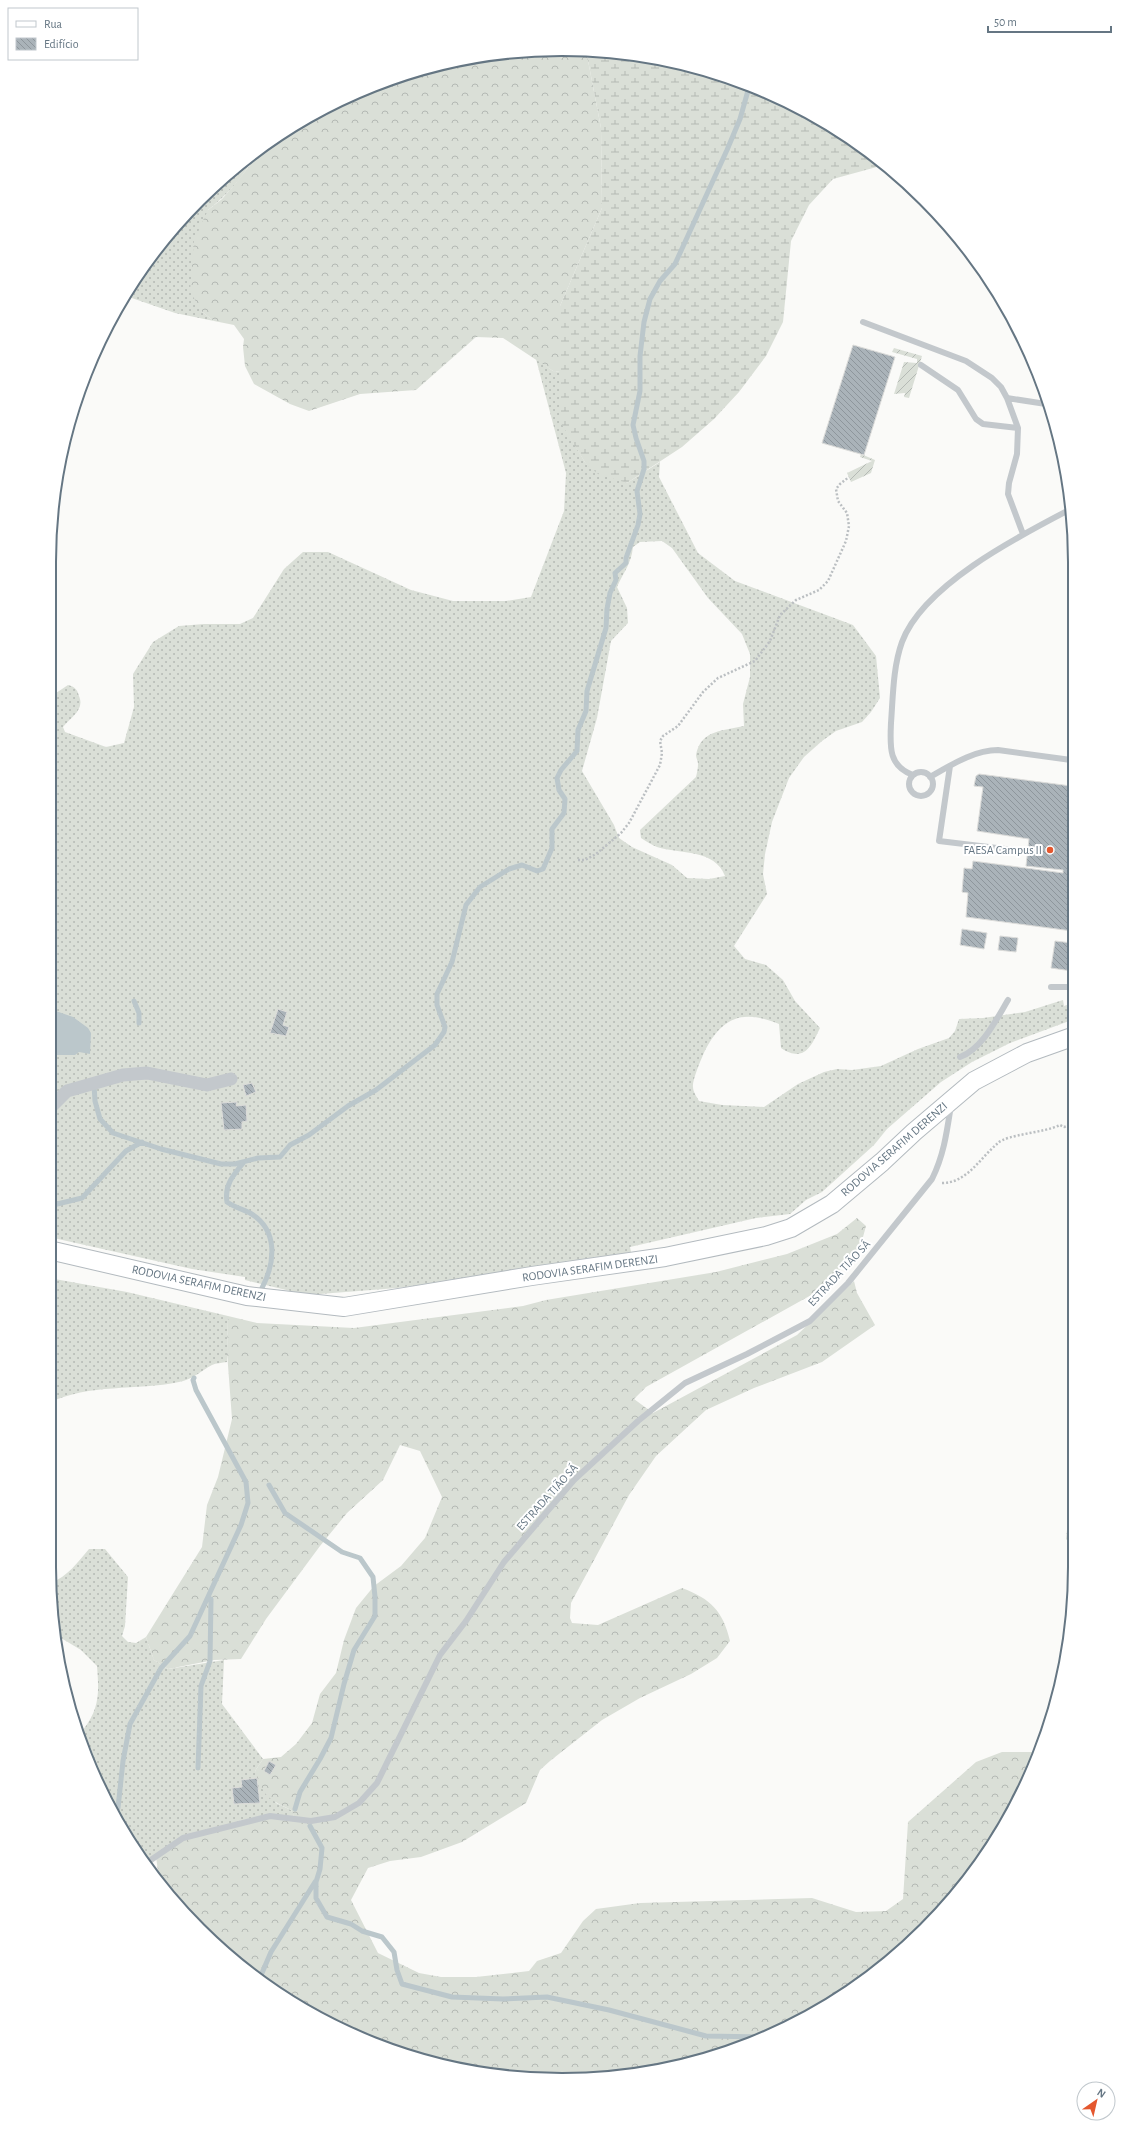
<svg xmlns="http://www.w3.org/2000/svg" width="1124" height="2129" font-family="'Alegreya Sans',sans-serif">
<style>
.grass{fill:url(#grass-dots);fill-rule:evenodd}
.forest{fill:url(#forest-crowns)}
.wetland{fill:url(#wetland-marsh)}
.garden{fill:url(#garden-furrows)}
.water{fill:#bbc7cb}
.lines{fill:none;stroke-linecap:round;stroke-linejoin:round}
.stream{stroke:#bbc7cb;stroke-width:5}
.building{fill:url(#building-back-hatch);stroke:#dcdcda}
.secondary-casing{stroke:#b3babf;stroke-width:20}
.path{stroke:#bbbfc2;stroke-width:2.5;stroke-dasharray:2 2;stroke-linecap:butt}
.service{stroke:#c3c8cc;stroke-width:6}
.minor{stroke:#c3c8cc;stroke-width:13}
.secondary{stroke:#fff;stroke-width:18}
.poi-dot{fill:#e4572e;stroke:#fff;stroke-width:1.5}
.labels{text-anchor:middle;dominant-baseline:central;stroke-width:4;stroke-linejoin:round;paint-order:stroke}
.poi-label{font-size:12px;fill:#657683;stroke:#fff;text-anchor:end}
.street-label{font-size:12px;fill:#657683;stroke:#fff}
.rim{fill:none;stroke:#657683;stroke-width:2}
</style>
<defs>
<pattern id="grass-dots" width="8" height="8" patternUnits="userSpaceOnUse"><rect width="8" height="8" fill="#dadfd7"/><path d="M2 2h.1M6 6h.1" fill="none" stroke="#b4b9b4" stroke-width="1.8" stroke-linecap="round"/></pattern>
<pattern id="forest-crowns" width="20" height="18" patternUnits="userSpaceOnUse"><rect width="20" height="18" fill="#dadfd7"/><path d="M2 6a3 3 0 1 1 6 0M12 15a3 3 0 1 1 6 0" fill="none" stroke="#b4b9b4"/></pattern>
<pattern id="wetland-marsh" width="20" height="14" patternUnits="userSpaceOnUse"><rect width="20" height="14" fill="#dadfd7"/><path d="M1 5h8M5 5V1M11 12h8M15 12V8" fill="none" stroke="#b4b9b4"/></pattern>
<pattern id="garden-furrows" width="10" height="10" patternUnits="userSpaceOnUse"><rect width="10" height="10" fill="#dadfd7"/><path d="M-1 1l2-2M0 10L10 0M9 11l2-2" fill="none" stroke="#b4b9b4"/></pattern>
<pattern id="building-back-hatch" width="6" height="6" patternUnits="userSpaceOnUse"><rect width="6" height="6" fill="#aab3b9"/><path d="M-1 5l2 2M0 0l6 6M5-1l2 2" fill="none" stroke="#8e969c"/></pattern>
</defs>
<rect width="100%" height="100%" fill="#fafaf8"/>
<path class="grass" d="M 255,154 C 245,176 227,195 208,210 L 201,311 L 214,321 L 175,313 L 126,296 L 155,250 L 224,176 Z
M 536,359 L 553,371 L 561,372 L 560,420 L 586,464 L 627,483 L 660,462 L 659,477 L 698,553 L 735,581 L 853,625 L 876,656 L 880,698 L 871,712 L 862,722 L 836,731 L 822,741 L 804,757 L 789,778 L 772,822 L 765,854 L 763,874 L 767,894 L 734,946 L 745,959 L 766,965 L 783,980 L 795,1001 L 820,1028 C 811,1047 804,1063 781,1048 L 779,1024 C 740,1008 720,1019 703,1055 C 700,1062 692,1081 693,1087 C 693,1092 697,1097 699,1101 L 722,1105 L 764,1107 L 798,1084 L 824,1072 L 837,1069 L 852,1070 L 881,1066 L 918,1049 L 949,1038 L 955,1031 L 959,1019 L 983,1018 L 1025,1012 L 1063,1000 L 1064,1006 L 1072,1003 L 1072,1020 L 1010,1043 L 972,1062 L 941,1082 L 887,1129 L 874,1145 L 822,1192 L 806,1200 L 790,1214 L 756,1218 L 630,1247 L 631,1252 L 524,1271 L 397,1288 L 307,1295 L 245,1280 L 245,1277 L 192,1269 L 49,1237 L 50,697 L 68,685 C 75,687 77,689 79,696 C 85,710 71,717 63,727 L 65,732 L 106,747 L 124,743 L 134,707 L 133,674 L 153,642 L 179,626 L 204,624 L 240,624 L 253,618 L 284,569 L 303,552 L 328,552 L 411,590 L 453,601 L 506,601 L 531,597 L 564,511 L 566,473 ZM 662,541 L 672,548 L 708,598 L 742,634 L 750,654 L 750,677 L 743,704 L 744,726 C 724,731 701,729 696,755 C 696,758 698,761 698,764 C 698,768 697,773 696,777 L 640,830 L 641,838 C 646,841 652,845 657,847 C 680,854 715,849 725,876 L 709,879 L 687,878 L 672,865 L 632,847 L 619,838 L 614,825 L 582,771 L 597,718 L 611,641 L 628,623 L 627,608 L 617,587 C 624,571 631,565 633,547 L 640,542 Z
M 49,1278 L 127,1292 L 228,1316 L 227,1362 C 222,1363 216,1363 212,1365 C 201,1371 193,1379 179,1382 C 137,1391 89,1383 49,1403 Z
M 89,1549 L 105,1549 L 128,1577 L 125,1626 L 122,1636 L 128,1642 L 136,1643 L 146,1637 L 154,1660 L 168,1669 L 224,1660 L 222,1704 L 263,1759 L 255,1771 L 276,1803 L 291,1810 L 294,1816 L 242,1820 L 145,1864 L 118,1823 L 76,1729 L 83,1730 C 100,1708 99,1692 97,1666 L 81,1650 L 56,1635 L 51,1583 C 68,1576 77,1563 89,1549 Z"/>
<path class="forest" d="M 586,50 L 601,128 L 602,208 L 560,306 L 561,372 L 553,371 L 503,338 L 476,337 L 416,390 L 360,394 L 309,411 L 290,404 L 254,384 L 245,366 L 243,347 L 244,339 L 234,325 L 214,321 L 201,311 L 190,291 L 194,240 L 208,210 L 222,199 L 236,183 L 250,165 L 255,154 L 306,118 L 397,76 L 495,53 Z
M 857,1218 L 866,1226 L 860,1248 L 822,1289 L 646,1387 L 634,1399 L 653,1413 L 797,1335 L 854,1281 L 857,1293 L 875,1325 L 822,1362 L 754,1388 L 706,1410 L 656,1456 L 629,1495 L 571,1603 L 570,1618 L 572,1623 L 598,1625 L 682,1588 C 711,1599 723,1611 730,1641 L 717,1658 L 691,1674 L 640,1698 L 602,1720 L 550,1761 L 540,1770 L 526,1803 L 462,1842 L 421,1857 L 390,1861 L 368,1868 L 351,1900 L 378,1953 L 419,1973 L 441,1977 L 476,1977 L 529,1971 L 537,1961 L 561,1953 L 583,1921 L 596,1909 L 640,1903 L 812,1898 L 856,1912 L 886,1911 L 903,1899 L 908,1822 L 976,1762 L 1002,1752 L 1038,1752 L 1022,1794 L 969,1879 L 925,1930 L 847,1993 L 759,2041 L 695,2063 L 596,2079 L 528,2079 L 429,2063 L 365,2041 L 277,1994 L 224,1953 L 160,1885 L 156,1857 L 183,1841 L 243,1820 L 294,1816 L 291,1810 C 266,1798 264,1796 255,1771 L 263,1759 L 281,1757 L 296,1744 L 312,1723 L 320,1694 L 336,1673 L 344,1640 L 356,1608 L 374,1586 L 401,1566 L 425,1538 L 442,1497 L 420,1451 L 400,1445 L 383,1480 L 347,1513 L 320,1546 L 266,1619 L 241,1659 L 214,1660 L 168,1669 L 154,1660 L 146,1637 L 202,1547 L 207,1505 L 218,1477 L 232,1419 L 227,1352 L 228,1316 L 257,1323 L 354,1328 L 523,1306 L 546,1300 L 716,1272 L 787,1254 L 837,1234 Z
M 1074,1489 L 1074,1548 L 1066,1539 L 1071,1494 Z"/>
<path class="wetland" d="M 586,50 L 596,50 L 695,67 L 789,102 L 884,165 L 833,179 L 809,205 L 791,241 L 783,322 L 766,356 L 739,392 L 714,419 L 682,447 L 627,483 L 598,474 L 586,464 L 559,420 L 560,306 L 602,208 L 601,128 Z"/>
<path class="garden" d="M 894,348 L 922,356 L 909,398 L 904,397 L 905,393 L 894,394 L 904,362 L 917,363 L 917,359 L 892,352 Z
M 861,454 L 875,460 L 871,473 L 851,482 L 847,473 L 872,461 L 860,457 Z"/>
<path class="water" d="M 50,1009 L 73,1017 L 88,1028 L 91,1033 L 90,1054 L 79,1052 L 75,1055 L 50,1055 Z"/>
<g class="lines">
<path class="stream" d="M 134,1001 L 139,1013 L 139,1023
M 94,1085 L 95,1101 L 100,1119 L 113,1133 L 161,1149 L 221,1164 L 235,1164 L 258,1158 L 280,1157 L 290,1145 L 309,1135 L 348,1106 L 376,1090 L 435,1045 L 444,1032 L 445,1027 L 437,1005 L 437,994 L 452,962 L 466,905 L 480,887 L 509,869 L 522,865 L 537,871 L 543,869 L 552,848 L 552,829 L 564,813 L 565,799 L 559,790 L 557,778 L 561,770 L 577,751 L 578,730 L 586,711 L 587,691 L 606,628 L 607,609 L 610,593 L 616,580 L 615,573 L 626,563 L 626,558 L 638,525 L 640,514 L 637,491 L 644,469 L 644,461 L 636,438 L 633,425 L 640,391 L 640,356 L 644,322 L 650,299 L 660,281 L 675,264 L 727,150 L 740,119 L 749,87
M 244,1162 C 234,1174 224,1185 227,1202 C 234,1207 242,1209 250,1213 C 279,1230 275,1263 262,1288
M 49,1206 L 82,1198 L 126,1151 L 142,1142
M 269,1485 L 285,1513 L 342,1552 L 360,1558 L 373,1577 L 375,1597 L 375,1616 L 354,1650 L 344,1684 L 331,1738 L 320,1759 L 300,1792 L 295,1809
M 198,1768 L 201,1686 L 210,1661 L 211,1599
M 118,1808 L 123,1761 L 130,1724 L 161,1668 L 190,1636 L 241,1525 L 248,1503 L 246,1482 L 196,1390 L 193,1380 L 194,1378
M 310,1826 L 322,1848 L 320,1869 L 316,1882 L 316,1898 L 327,1917 L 351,1924 L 362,1931 L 382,1937 L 394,1952 L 397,1970 L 402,1984 L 452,1997 L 503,1999 L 547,1997 L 609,2010 L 706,2036 L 767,2037
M 259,1980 L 271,1952 L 315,1882"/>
</g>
<path class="building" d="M 853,345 L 895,357 L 864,455 L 822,443 Z
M 979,774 L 1071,786 L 1072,854 L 1068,874 L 1072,874 L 1072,931 L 966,917 L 968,893 L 962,892 L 964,868 L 972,869 L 973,861 L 1063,873 L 1063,870 L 1026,866 L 1029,839 L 977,831 L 983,787 L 974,786 L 976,776 Z
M 962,929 L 987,933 L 984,949 L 960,945 Z
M 1000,936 L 1018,938 L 1016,952 L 998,950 Z
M 1055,941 L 1072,943 L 1072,971 L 1051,968 Z
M 278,1009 L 287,1012 L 283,1025 L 289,1027 L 286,1036 L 270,1033 Z
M 252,1083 L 256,1092 L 246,1096 L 243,1085 Z
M 237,1102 L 236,1106 L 246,1105 L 247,1121 L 242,1122 L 242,1129 L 224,1130 L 221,1103 Z
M 269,1761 L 276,1765 L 270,1775 L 264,1771 Z
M 257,1778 L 260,1803 L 234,1804 L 232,1788 L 242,1787 L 241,1780 Z"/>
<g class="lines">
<g class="secondary-casing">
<path id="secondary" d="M 49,1250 L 247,1296 L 344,1307 L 532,1276 L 665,1257 L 766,1236 L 791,1228 L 832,1204 L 882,1162 L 914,1132 L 974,1081 L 1027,1053 L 1072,1037"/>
</g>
<path class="path" d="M 578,860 L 585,860 L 596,854 L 621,833 L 629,823 L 660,765 L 662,753 L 660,741 L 663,736 L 678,726 L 703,692 L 718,678 L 755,661 L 770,641 L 780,615 L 796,600 L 819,590 L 828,581 L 846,541 L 849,526 L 847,513 L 838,501 L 836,489 L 840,484 L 849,477
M 942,1183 C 967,1183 980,1158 998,1143 C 1008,1134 1044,1133 1060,1125 L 1064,1127 L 1072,1124"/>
<path class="service" d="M 863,322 L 966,361 L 992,378 L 1001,387 L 1007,398 L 1018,428 L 1017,454 L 1009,483 L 1008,494 L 1023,534
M 921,365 L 958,390 L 976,419 L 983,424 L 1018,428
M 1007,398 L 1046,404
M 950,766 L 939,841 L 1022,851
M909 784a12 12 0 1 1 24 0a12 12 0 1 1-24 0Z
M 913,775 C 888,766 890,746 891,723 C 893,696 893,667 902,642 C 923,585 1019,536 1071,509
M 930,777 C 951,765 974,750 998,750 L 1071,760
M 1051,987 L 1072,987
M 960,1057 C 982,1049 996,1020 1008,1000
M 145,1864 L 183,1838 L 270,1816 L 311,1821 L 335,1817 L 359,1803 L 377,1783 L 440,1655 L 466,1621 L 504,1562 L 574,1480 L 638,1421 L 685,1383 L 747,1354 L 810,1321 L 848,1283 L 932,1179 C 944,1155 947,1131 951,1105"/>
<path class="minor" d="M 49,1109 L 67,1091 L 123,1075 L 147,1073 L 207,1085 L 231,1079"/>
<use href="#secondary" class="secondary"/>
</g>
<circle class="poi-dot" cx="1050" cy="850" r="4"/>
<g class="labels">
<g class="poi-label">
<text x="1042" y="850">FAESA Campus II</text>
</g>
<g class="street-label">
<text transform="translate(894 1149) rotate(-41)">RODOVIA SERAFIM DERENZI</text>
<text transform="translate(590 1268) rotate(-8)">RODOVIA SERAFIM DERENZI</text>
<text transform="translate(839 1273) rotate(-47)">ESTRADA TIÃO SÁ</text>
<text transform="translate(199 1283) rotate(12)">RODOVIA SERAFIM DERENZI</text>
<text transform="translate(547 1497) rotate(-48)">ESTRADA TIÃO SÁ</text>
</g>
</g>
<path d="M0 0H1124V2129H0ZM562 56H562A506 506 0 0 1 1068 562V1567A506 506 0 0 1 562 2073H562A506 506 0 0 1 56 1567V562A506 506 0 0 1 562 56Z" fill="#fff" fill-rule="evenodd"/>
<path class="rim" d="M562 56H562A506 506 0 0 1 1068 562V1567A506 506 0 0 1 562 2073H562A506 506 0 0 1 56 1567V562A506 506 0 0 1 562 56Z"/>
<rect x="8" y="8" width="130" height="52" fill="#ffffff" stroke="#c1c8cd"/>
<rect x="16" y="21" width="20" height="6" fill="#ffffff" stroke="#c1c8cd"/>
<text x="44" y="28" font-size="12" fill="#657683">Rua</text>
<rect x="16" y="38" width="20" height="12" fill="url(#building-back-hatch)" stroke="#c1c8cd"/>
<text x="44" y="48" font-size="12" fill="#657683">Edifício</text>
<g transform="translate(1096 2101) rotate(34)"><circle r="19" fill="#ffffff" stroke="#c1c8cd"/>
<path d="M0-3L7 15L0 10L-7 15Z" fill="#e4572e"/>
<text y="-6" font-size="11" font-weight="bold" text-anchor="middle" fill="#657683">N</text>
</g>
<path d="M988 26v6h123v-6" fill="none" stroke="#657683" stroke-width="2"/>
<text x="994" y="26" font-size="12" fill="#657683" stroke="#ffffff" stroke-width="3" paint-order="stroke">50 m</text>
</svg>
